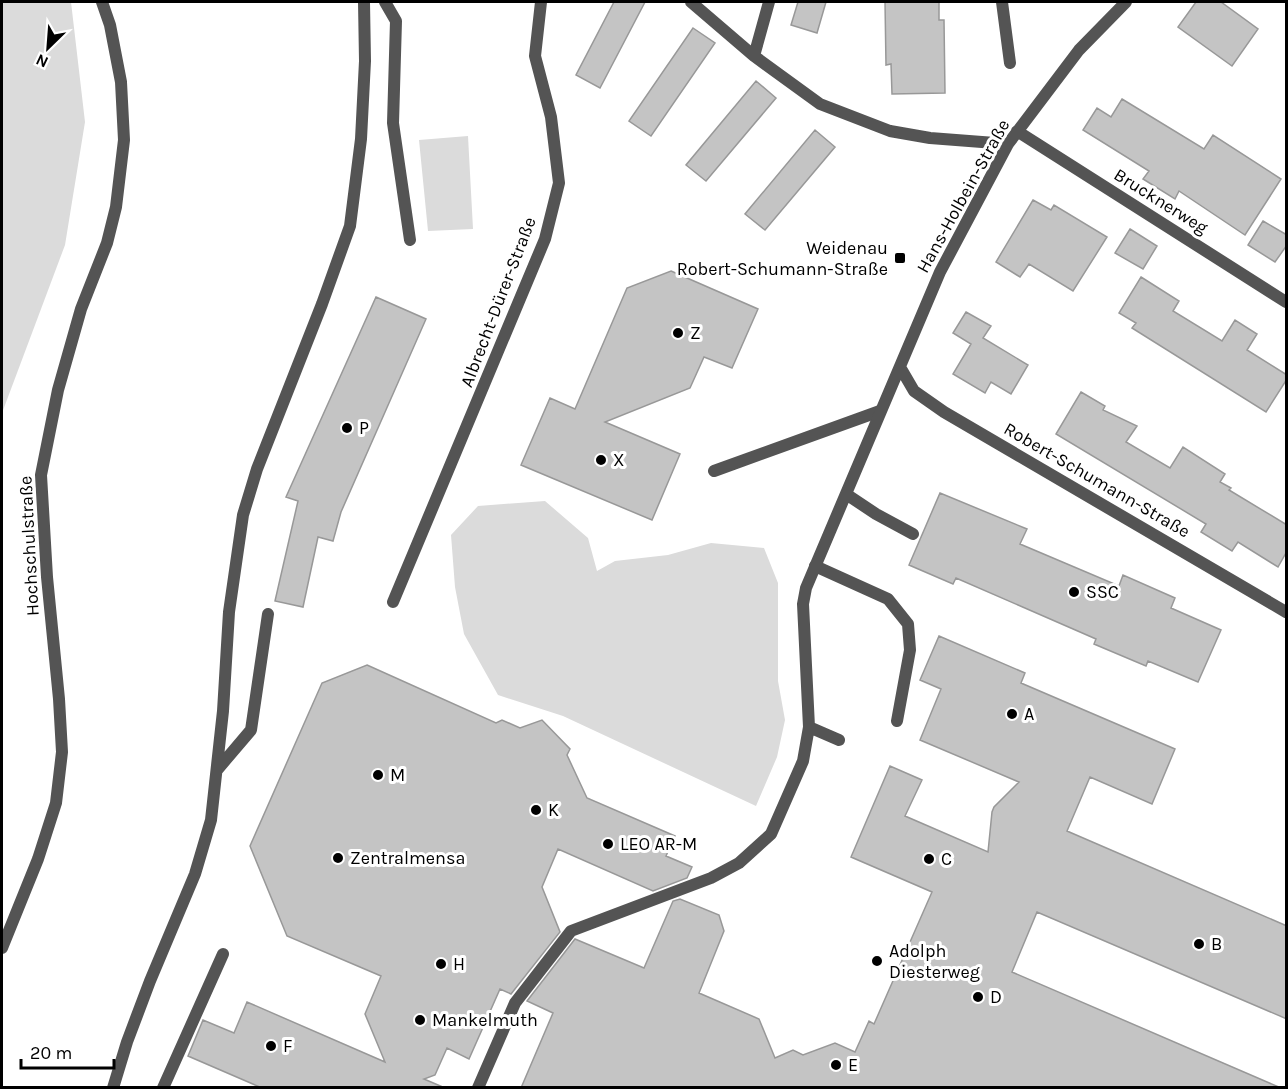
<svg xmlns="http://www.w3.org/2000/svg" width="1288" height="1089" font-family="Karla,sans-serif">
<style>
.green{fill:#dbdbdb}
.building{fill:#c4c4c4;stroke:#989898;stroke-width:1.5}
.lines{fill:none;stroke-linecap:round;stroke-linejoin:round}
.lane{stroke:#545454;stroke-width:12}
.street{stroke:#545454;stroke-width:12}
.poi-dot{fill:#000;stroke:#fff;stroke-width:2}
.labels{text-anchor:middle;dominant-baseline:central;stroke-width:6;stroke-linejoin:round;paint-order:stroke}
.street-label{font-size:18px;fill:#000;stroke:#fff}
.poi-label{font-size:18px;fill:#000;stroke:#fff;text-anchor:start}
</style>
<rect width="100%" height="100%" fill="#fff"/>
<path class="green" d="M 2,2 L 71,2 L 85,122 L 65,245 L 2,413 Z
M 468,136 L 473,229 L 428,231 L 419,140 Z
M 545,501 L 588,538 L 597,571 L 615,561 L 668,555 L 711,543 L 764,548 L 778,583 L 778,681 L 785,720 L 777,757 L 756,806 L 563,716 L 498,695 L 464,634 L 455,587 L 451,535 L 478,506 Z"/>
<path class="building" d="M 614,2 L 645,2 L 600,88 L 576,75 Z
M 798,2 L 826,2 L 817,33 L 791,25 Z
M 885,2 L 939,2 L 939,20 L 944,20 L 945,93 L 892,94 L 891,64 L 886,65 Z
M 1196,2 L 1221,2 L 1258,29 L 1232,66 L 1178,27 Z
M 693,28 L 715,43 L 651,136 L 629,121 Z
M 756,81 L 776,98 L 706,181 L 686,165 Z
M 1122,99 L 1204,149 L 1213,135 L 1281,179 L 1245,235 L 1179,191 L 1175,199 L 1143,179 L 1149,171 L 1083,130 L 1097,108 L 1111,117 Z
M 815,130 L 835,147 L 765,230 L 745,214 Z
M 1033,200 L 1051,210 L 1054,205 L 1107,237 L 1073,291 L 1029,264 L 1020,277 L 996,262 Z
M 1263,221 L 1287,235 L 1287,245 L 1275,262 L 1248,245 Z
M 1130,229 L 1157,246 L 1143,269 L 1115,253 Z
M 671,271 L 758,309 L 732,368 L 704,357 L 690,388 L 605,422 L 680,454 L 652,520 L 521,465 L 550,398 L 575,409 L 627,288 Z
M 1141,277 L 1179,301 L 1173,311 L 1222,341 L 1235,320 L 1257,334 L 1247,350 L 1287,375 L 1287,379 L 1266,412 L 1132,328 L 1136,323 L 1119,313 Z
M 376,297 L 426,319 L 341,512 L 333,541 L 318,537 L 303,607 L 275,601 L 298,501 L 286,497 Z
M 966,312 L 991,326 L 983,338 L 1028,365 L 1011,394 L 991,382 L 985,393 L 953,374 L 971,344 L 953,333 Z
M 1081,392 L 1105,406 L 1103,410 L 1137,426 L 1126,442 L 1170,468 L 1183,447 L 1225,474 L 1220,482 L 1231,488 L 1229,490 L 1287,525 L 1287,551 L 1278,567 L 1238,542 L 1232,551 L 1201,532 L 1206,524 L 1056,434 Z
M 940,493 L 1027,529 L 1020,544 L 1119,586 L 1123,575 L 1175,598 L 1171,608 L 1221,630 L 1198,682 L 1148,661 L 1146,666 L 1094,644 L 1096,639 L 956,578 L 953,584 L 909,565 Z
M 939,636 L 1025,673 L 1021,683 L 1175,749 L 1152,804 L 1090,777 L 1067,831 L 1287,926 L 1287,1019 L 1037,912 L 1012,972 L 1281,1088 L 521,1088 L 553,1013 L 527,1001 L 575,939 L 644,968 L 673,901 L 680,899 L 719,915 L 724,931 L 699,993 L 759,1019 L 775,1058 L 793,1050 L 803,1055 L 835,1043 L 855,1052 L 869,1021 L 874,1024 L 932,892 L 851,857 L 890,766 L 922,780 L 905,816 L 988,852 L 992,812 L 994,807 L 1019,782 L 920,740 L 941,689 L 920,680 Z
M 367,665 L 496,723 L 502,720 L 520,728 L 542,720 L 570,749 L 567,755 L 587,798 L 675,836 L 666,856 L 692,867 L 687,878 L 653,891 L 558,849 L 542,887 L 560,932 L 511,994 L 500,989 L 469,1059 L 447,1048 L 435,1075 L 424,1079 L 445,1088 L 262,1088 L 188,1056 L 203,1020 L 234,1033 L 247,1002 L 385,1062 L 365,1014 L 381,976 L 287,936 L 250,846 L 322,683 Z"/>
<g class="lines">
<path class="lane" d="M 385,2 L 396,21 L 393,123 L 410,240
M 1002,2 L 1010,63
M 714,471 L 880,411
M 815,566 L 888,599 L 908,624 L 910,650 L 897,721
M 393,602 L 545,239 L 559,183 L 551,117 L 535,56 L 541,2
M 217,770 L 251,730 L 268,614
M 113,1088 L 127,1042 L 150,981 L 195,874 L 211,820 L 223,711 L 229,612 L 243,515 L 257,469 L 322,304 L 350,226 L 361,139 L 365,61 L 364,2
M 163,1088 L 223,954"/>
<path class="street" d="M 691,2 L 754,56 L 820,104 L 890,131 L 930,138 L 1008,144
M 754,56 L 769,2
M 1017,131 L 1286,302
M 900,367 L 914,391 L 944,412 L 1286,612
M 846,494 L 876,514 L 913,534
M 809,727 L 839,740
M 2,948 L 38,859 L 56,803 L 62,752 L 59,699 L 47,577 L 41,475 L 58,390 L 81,309 L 107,243 L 116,207 L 124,140 L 121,82 L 110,25 L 102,2
M 478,1088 L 515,1003 L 571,931 L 711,878 L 739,863 L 771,834 L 803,761 L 809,727 L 803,604 L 806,588 L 940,272 L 1008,144 L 1079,50 L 1126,2"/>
</g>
<g class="poi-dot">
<rect x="894" y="252" width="12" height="12" rx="3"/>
<circle cx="678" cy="333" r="6"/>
<circle cx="347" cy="428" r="6"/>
<circle cx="601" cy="460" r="6"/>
<circle cx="1074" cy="592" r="6"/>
<circle cx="1012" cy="714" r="6"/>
<circle cx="378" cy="775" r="6"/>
<circle cx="536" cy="810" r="6"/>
<circle cx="608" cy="844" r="6"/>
<circle cx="338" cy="858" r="6"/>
<circle cx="929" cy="859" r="6"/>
<circle cx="1199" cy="944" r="6"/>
<circle cx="877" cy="961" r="6"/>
<circle cx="441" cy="964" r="6"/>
<circle cx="978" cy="997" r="6"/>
<circle cx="420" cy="1020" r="6"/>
<circle cx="271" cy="1046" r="6"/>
<circle cx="836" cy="1065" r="6"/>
</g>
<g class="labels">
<g class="street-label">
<text transform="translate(963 196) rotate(-61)">Hans-Holbein-Straße</text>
<text transform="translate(1161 201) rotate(32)">Brucknerweg</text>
<text transform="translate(498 302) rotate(-69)">Albrecht-Dürer-Straße</text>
<text transform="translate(1097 480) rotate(30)">Robert-Schumann-Straße</text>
<text transform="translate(29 546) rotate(-93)">Hochschulstraße</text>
</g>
<g class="poi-label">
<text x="888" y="248" text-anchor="end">Weidenau<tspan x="888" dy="21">Robert-Schumann-Straße</tspan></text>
<text x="690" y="333">Z</text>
<text x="359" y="428">P</text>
<text x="613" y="460">X</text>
<text x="1086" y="592">SSC</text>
<text x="1024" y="714">A</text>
<text x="390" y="775">M</text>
<text x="548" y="810">K</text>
<text x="620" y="844">LEO AR-M</text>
<text x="350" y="858">Zentralmensa</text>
<text x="941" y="859">C</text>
<text x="1211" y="944">B</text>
<text x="889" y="951">Adolph<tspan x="889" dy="21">Diesterweg</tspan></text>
<text x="453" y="964">H</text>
<text x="990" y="997">D</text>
<text x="432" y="1020">Mankelmuth</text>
<text x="283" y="1046">F</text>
<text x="848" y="1065">E</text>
</g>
</g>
<rect width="1288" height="1089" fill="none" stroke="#000000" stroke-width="6"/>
<g transform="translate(48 48) rotate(205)" stroke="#ffffff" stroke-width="4.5" paint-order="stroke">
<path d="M0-4.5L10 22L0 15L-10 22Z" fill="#000000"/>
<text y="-9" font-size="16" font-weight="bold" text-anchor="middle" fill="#000000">N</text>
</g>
<path d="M21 1059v9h93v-9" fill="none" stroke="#000000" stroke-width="3"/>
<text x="30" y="1059" font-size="18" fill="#000000" stroke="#ffffff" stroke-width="4.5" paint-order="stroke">20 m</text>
</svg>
